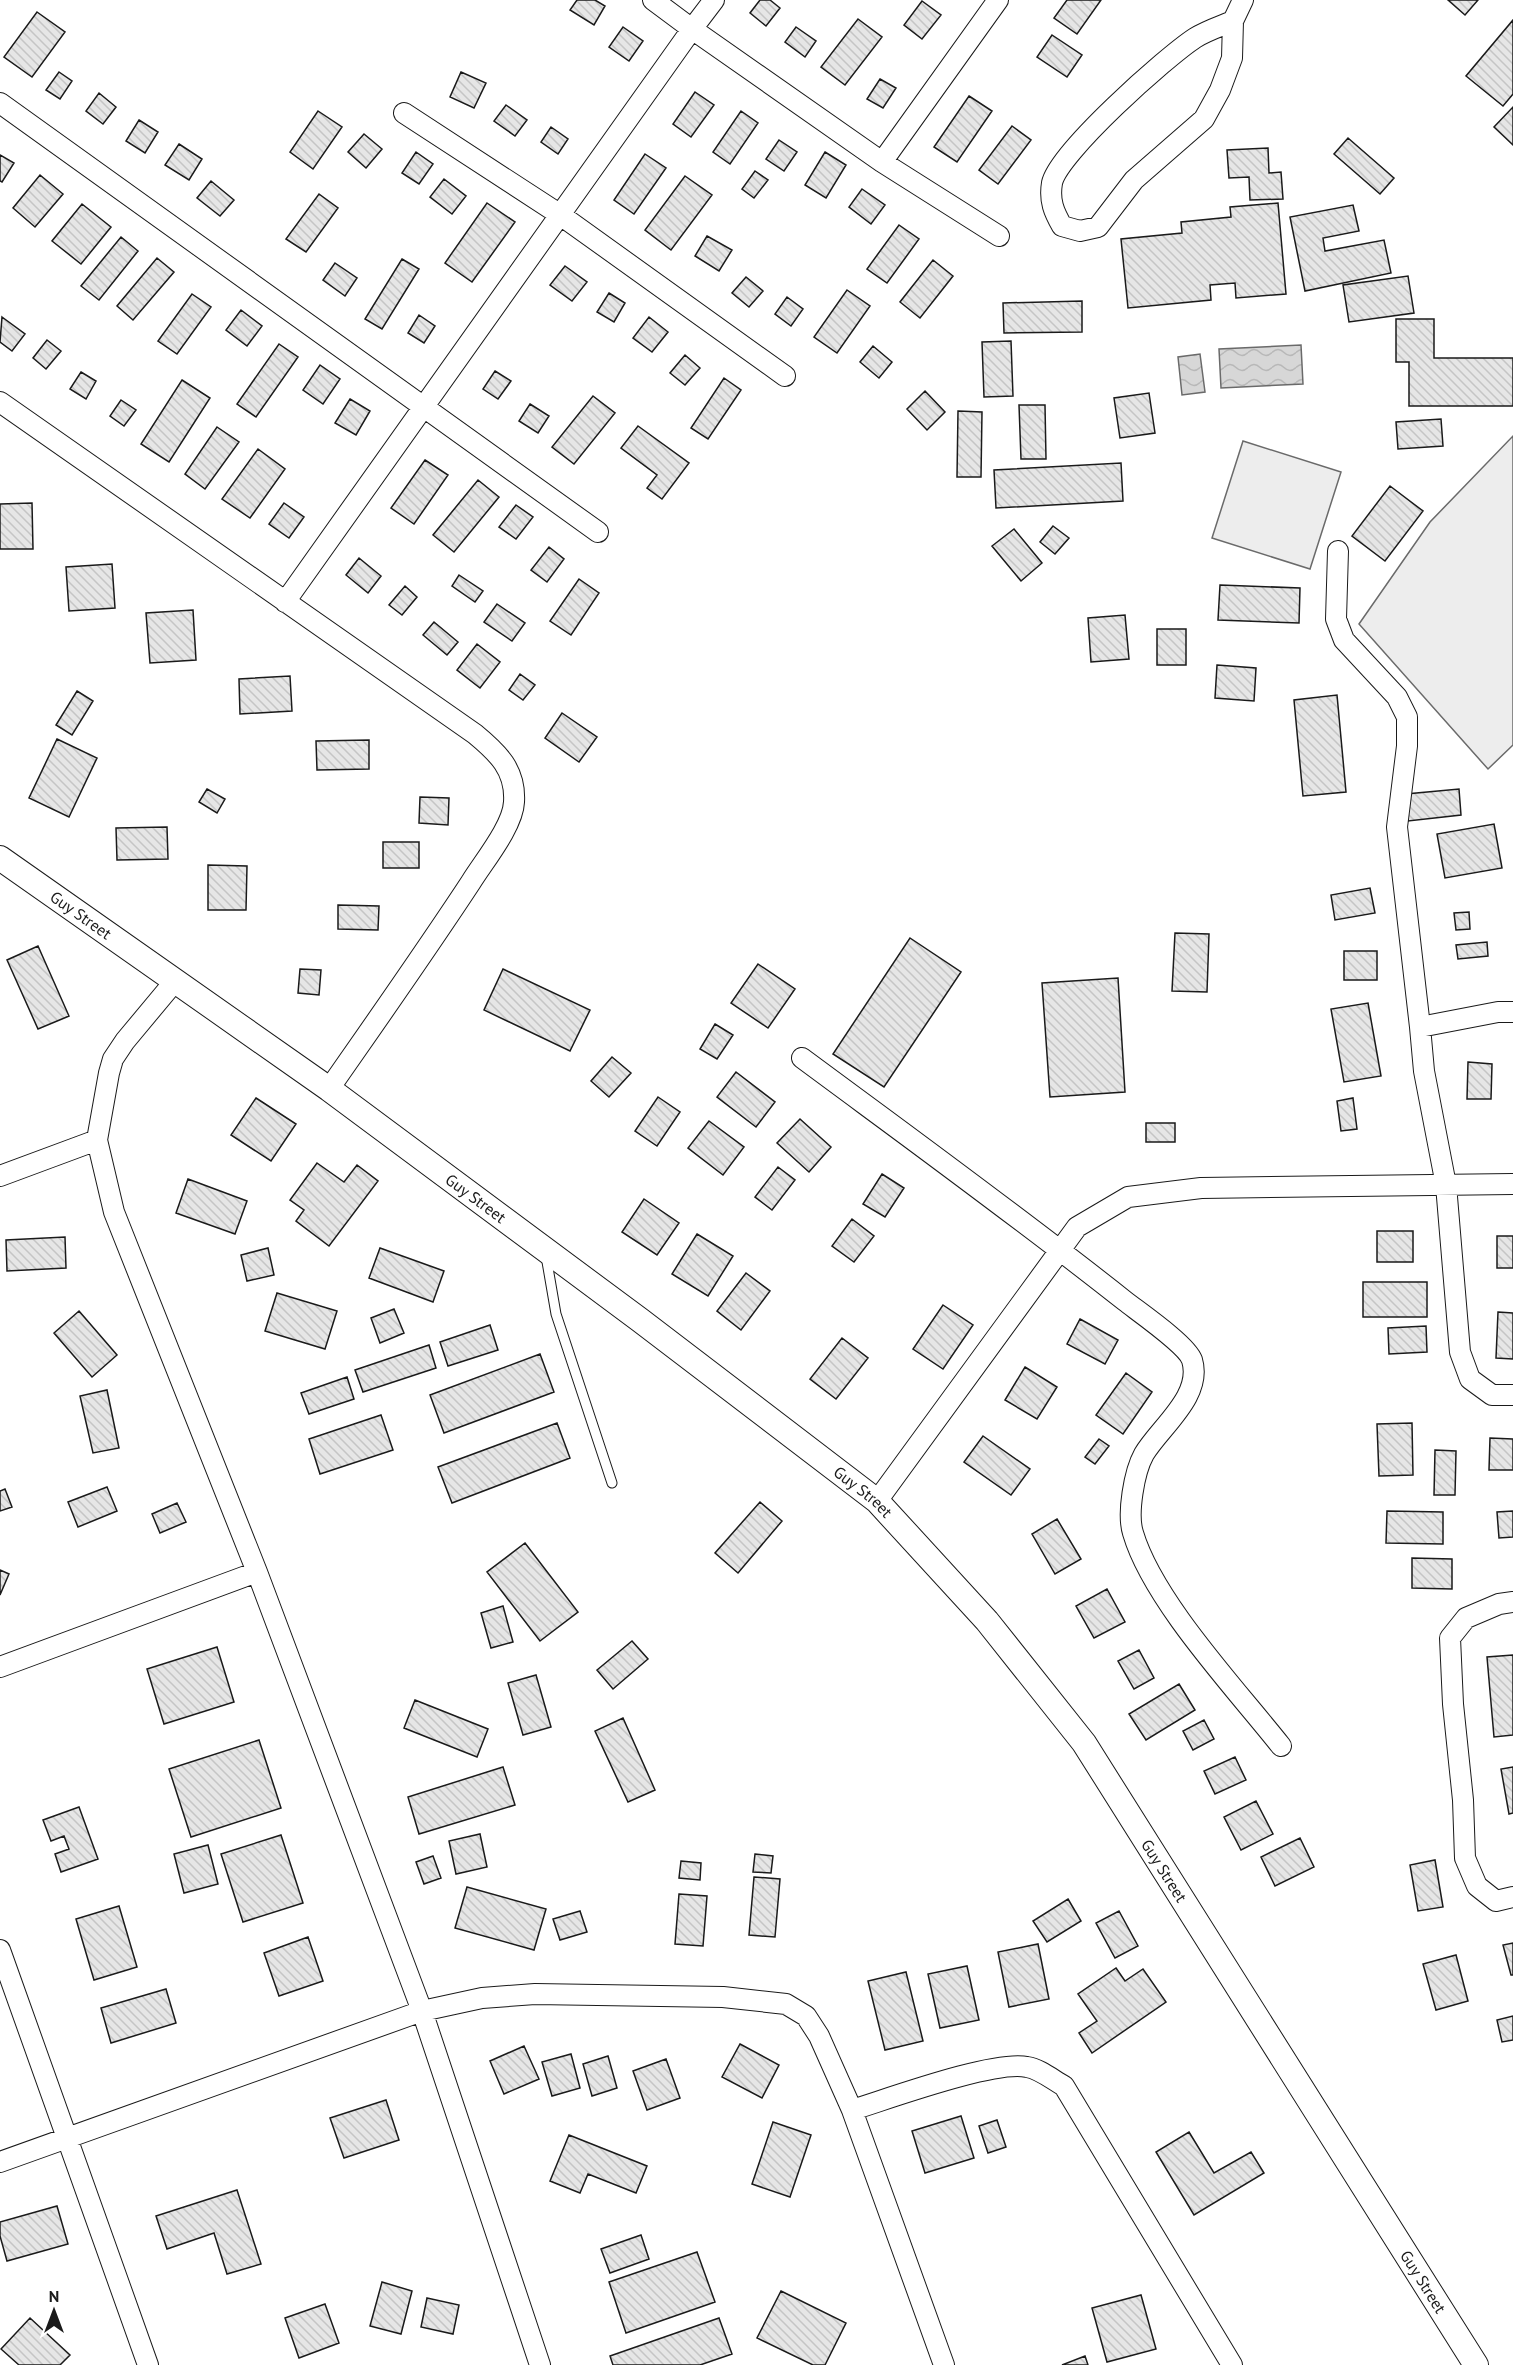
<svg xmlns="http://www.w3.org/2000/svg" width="1513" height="2365" font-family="'PT Sans',sans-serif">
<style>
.built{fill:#ededed;stroke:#6a6a6a;stroke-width:1.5}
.water{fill:url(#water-waves);stroke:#6a6a6a;stroke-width:1.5}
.building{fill:url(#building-back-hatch);stroke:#1a1a1a;stroke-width:1.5}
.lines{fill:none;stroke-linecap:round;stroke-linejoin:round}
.service-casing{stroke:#1a1a1a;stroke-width:11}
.minor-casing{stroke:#1a1a1a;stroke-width:22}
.tertiary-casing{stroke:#1a1a1a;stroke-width:26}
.service{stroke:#fff;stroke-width:9}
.minor{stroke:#fff;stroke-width:20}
.tertiary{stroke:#fff;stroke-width:24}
.labels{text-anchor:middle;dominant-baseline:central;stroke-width:4.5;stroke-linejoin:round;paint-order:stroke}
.street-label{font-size:16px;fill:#1a1a1a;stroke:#fff}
</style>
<defs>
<pattern id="water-waves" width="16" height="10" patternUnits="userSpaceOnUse" patternTransform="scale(1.5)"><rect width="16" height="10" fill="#d7d7d7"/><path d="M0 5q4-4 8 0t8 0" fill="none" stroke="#b8b8b8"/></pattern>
<pattern id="building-back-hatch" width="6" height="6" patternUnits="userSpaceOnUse" patternTransform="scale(1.5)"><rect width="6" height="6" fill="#e6e6e6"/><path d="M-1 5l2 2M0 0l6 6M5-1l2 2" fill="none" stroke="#c5c5c5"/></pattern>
</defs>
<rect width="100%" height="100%" fill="#fff"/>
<path class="built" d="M 1513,436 L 1513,745 L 1488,769 L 1359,624 L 1430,522 Z
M 1243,441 L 1341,472 L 1310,569 L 1212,538 Z"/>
<path class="water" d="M 1301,345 L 1303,384 L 1221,388 L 1219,349 Z
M 1200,354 L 1205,392 L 1182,395 L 1178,357 Z"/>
<path class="building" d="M 577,0 L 595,0 L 605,6 L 594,25 L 570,10 Z
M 760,0 L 770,0 L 780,8 L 766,26 L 750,13 Z
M 1067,0 L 1101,0 L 1077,34 L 1054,18 Z
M 1448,0 L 1478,0 L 1465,15 Z
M 922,1 L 941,15 L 922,39 L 904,25 Z
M 37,12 L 65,32 L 32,77 L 4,57 Z
M 858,19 L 882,37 L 845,85 L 821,67 Z
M 1513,20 L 1513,94 L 1503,106 L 1466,76 Z
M 623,27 L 643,41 L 629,61 L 609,47 Z
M 796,27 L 816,41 L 805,57 L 785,42 Z
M 1052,35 L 1082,55 L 1067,77 L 1037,57 Z
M 59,72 L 72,81 L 60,99 L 46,90 Z
M 461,72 L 486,83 L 474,108 L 450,97 Z
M 880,79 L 896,88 L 883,108 L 867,99 Z
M 695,92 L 714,105 L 691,137 L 673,124 Z
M 99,93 L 116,107 L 103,124 L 86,111 Z
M 969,96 L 992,111 L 957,162 L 934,147 Z
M 506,105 L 527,120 L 515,136 L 494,121 Z
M 1513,107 L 1513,145 L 1494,127 Z
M 318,111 L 342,127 L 313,169 L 290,152 Z
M 741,111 L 758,123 L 730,164 L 713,152 Z
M 139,120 L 158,132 L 145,153 L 126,141 Z
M 1012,126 L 1031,140 L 998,184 L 979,170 Z
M 551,127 L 568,139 L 558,154 L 541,142 Z
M 364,134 L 382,149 L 366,168 L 348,152 Z
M 1348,138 L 1394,178 L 1380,194 L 1334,154 Z
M 779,140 L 797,152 L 784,171 L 766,159 Z
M 179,144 L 202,159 L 189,180 L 165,165 Z
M 1268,148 L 1269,173 L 1281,172 L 1283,199 L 1250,200 L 1249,177 L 1229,178 L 1227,150 Z
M 416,152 L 433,164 L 419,184 L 402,173 Z
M 825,152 L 846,165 L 826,198 L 805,185 Z
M 645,154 L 666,168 L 634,214 L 614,200 Z
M 0,155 L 14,163 L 2,182 L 0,181 Z
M 755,171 L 768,180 L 754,198 L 742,189 Z
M 40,175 L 63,194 L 35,227 L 13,208 Z
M 685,176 L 712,195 L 671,250 L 645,230 Z
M 444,179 L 466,196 L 452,214 L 430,197 Z
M 211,181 L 234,200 L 220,216 L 197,198 Z
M 862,189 L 885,205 L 871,224 L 849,207 Z
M 319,194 L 338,208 L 306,252 L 286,239 Z
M 487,203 L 515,222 L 472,282 L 445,263 Z
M 1278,203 L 1286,294 L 1236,298 L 1235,283 L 1210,285 L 1211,300 L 1128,308 L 1121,239 L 1182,233 L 1181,222 L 1231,217 L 1230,207 Z
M 82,204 L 111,227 L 81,264 L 52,241 Z
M 1353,205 L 1359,231 L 1323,238 L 1325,251 L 1384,240 L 1391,273 L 1305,291 L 1290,217 Z
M 899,225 L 919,239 L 887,283 L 867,269 Z
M 707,236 L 732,250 L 719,271 L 695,256 Z
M 121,237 L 138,251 L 99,300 L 81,286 Z
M 157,258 L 174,272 L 133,320 L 117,306 Z
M 402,259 L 419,269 L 382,329 L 365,319 Z
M 933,260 L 953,276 L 920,318 L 900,302 Z
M 335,263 L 357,278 L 345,296 L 323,280 Z
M 565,266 L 587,282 L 572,301 L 550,285 Z
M 1408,276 L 1414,313 L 1349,322 L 1343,285 Z
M 746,277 L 763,291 L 749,307 L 732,293 Z
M 847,290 L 870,306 L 837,353 L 814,337 Z
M 609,293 L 625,303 L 614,322 L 597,312 Z
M 192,294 L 211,307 L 177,354 L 158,341 Z
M 787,297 L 803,309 L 791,326 L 775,314 Z
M 1082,301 L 1082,332 L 1004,333 L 1003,303 Z
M 241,310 L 262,326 L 247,346 L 226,330 Z
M 419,315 L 435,326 L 424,343 L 408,333 Z
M 2,317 L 25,334 L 12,351 L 0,342 Z
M 649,317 L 668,332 L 652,352 L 633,338 Z
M 1396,319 L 1434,319 L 1434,358 L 1513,358 L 1513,406 L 1409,406 L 1409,362 L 1396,362 Z
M 47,340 L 61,351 L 46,369 L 33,358 Z
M 1011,341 L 1013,396 L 984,397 L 982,342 Z
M 279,344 L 298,357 L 256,417 L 237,404 Z
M 873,346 L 892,362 L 879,378 L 860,362 Z
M 685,355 L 700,368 L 685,385 L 670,373 Z
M 320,365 L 340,379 L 323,404 L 303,390 Z
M 495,371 L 511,381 L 498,399 L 483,389 Z
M 81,372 L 96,381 L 86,399 L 70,389 Z
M 724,378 L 741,390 L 708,439 L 691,428 Z
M 182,380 L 210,398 L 169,462 L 141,444 Z
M 925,391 L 945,412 L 927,430 L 907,409 Z
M 1149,393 L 1155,433 L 1120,438 L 1114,398 Z
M 593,396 L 615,413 L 574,464 L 552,447 Z
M 350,399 L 370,411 L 356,435 L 335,423 Z
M 121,400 L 136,410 L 124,426 L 110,416 Z
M 530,404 L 549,416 L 538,433 L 519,421 Z
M 1019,405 L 1045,405 L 1046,459 L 1021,459 Z
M 958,411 L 982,412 L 981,477 L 957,477 Z
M 1441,419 L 1443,446 L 1398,449 L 1396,422 Z
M 638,426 L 689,463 L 662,499 L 647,488 L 657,475 L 621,448 Z
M 217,427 L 239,442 L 205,489 L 185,474 Z
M 258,449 L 285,469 L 250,518 L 222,499 Z
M 425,460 L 448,475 L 414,524 L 391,508 Z
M 1121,463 L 1123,501 L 996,508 L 994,470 Z
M 478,480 L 499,497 L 454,552 L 433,535 Z
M 1390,486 L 1423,511 L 1385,561 L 1352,536 Z
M 32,503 L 33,549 L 0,549 L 0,504 Z
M 284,503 L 304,517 L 289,538 L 269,524 Z
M 516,505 L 533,517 L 516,539 L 499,527 Z
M 1053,526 L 1069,538 L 1055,554 L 1040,542 Z
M 1014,529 L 1042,563 L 1021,581 L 992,546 Z
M 549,547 L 564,559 L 547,582 L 531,570 Z
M 359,558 L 381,576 L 368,593 L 346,575 Z
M 112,564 L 115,608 L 69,611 L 66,567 Z
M 459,575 L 483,591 L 475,602 L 452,586 Z
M 579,579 L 599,593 L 571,635 L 550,621 Z
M 1220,585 L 1300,588 L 1299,623 L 1218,620 Z
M 405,586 L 417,597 L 402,615 L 389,605 Z
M 497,604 L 525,623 L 512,641 L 484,622 Z
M 193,610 L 196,660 L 150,663 L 146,613 Z
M 1125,615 L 1129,659 L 1091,662 L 1088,618 Z
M 434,622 L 458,642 L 447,655 L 423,635 Z
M 1157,629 L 1186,629 L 1186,665 L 1157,665 Z
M 477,644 L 500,662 L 480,688 L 457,670 Z
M 1217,665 L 1256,668 L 1254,701 L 1215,698 Z
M 520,674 L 535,685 L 523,700 L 509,690 Z
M 290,676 L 292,711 L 240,714 L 239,679 Z
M 77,691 L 93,701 L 72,735 L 56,725 Z
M 1337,695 L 1346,792 L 1303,796 L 1294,700 Z
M 562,713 L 597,737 L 579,762 L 545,738 Z
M 57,739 L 97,758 L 69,817 L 29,798 Z
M 369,740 L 369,769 L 317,770 L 316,741 Z
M 207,789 L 225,799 L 217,813 L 199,802 Z
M 1459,789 L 1461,815 L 1408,821 L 1406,794 Z
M 420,797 L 449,798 L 448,825 L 419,823 Z
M 1494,824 L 1502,868 L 1445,878 L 1437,834 Z
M 167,827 L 168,859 L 117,860 L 116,828 Z
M 383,842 L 419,842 L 419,868 L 383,868 Z
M 208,865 L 247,866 L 246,910 L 208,910 Z
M 1370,888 L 1375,913 L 1335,920 L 1331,895 Z
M 338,905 L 379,906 L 378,930 L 338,929 Z
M 1469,912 L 1470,929 L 1456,930 L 1454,913 Z
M 1175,933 L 1209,934 L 1207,992 L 1172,991 Z
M 910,938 L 961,972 L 884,1087 L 833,1054 Z
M 1487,942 L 1488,956 L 1458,959 L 1456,945 Z
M 38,946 L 69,1016 L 38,1029 L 7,960 Z
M 1344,951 L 1377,951 L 1377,980 L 1344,980 Z
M 758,964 L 795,989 L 768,1028 L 731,1003 Z
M 300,969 L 321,970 L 319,995 L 298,993 Z
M 503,969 L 590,1010 L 570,1051 L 484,1010 Z
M 1118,978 L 1125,1092 L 1050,1097 L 1042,983 Z
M 1368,1003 L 1381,1076 L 1344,1082 L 1331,1009 Z
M 715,1024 L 733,1035 L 717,1059 L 700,1049 Z
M 612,1057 L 631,1073 L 609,1097 L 591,1081 Z
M 1468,1062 L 1492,1064 L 1491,1099 L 1467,1099 Z
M 736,1072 L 775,1102 L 756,1127 L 717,1097 Z
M 658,1097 L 680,1112 L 657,1146 L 635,1131 Z
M 256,1098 L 296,1124 L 271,1161 L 231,1135 Z
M 1353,1098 L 1357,1129 L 1341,1131 L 1337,1101 Z
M 800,1119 L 831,1147 L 809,1172 L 777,1143 Z
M 709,1121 L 744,1147 L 723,1175 L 688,1148 Z
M 1146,1123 L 1175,1123 L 1175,1142 L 1146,1142 Z
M 317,1163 L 344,1182 L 357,1165 L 378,1181 L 329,1246 L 296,1221 L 304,1210 L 290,1200 Z
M 778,1167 L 795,1180 L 772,1210 L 755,1197 Z
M 882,1174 L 904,1188 L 885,1217 L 863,1204 Z
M 188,1179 L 247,1201 L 235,1234 L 176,1213 Z
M 644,1199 L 679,1223 L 657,1255 L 622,1232 Z
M 852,1219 L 874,1236 L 854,1262 L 832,1246 Z
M 1377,1231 L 1413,1231 L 1413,1262 L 1377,1262 Z
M 697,1234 L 733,1256 L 708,1296 L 672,1274 Z
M 1497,1236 L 1513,1236 L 1513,1268 L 1497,1268 Z
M 65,1237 L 66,1268 L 7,1271 L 6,1240 Z
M 268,1248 L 274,1275 L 247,1281 L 241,1255 Z
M 380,1248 L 444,1271 L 433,1302 L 369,1278 Z
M 746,1273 L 770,1291 L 741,1330 L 717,1311 Z
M 1363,1282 L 1427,1282 L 1427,1317 L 1363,1317 Z
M 277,1293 L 337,1311 L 325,1349 L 265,1331 Z
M 943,1305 L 973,1325 L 943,1369 L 913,1349 Z
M 394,1309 L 404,1333 L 380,1343 L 371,1318 Z
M 79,1311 L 117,1355 L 92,1377 L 54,1333 Z
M 1498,1312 L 1513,1313 L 1513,1359 L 1496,1358 Z
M 1080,1319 L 1118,1340 L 1105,1364 L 1067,1344 Z
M 490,1325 L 498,1350 L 448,1366 L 440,1342 Z
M 1426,1326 L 1427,1352 L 1389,1354 L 1388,1328 Z
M 842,1338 L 868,1358 L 836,1399 L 810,1379 Z
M 429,1345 L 436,1368 L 363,1392 L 355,1370 Z
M 540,1354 L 554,1392 L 444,1433 L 430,1395 Z
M 1025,1367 L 1057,1387 L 1037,1419 L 1005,1400 Z
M 1126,1373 L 1152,1392 L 1123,1434 L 1096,1415 Z
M 347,1377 L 354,1399 L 309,1414 L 301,1393 Z
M 107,1390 L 119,1448 L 93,1453 L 80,1396 Z
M 381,1415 L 393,1450 L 320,1474 L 309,1439 Z
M 557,1423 L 570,1458 L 452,1503 L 438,1467 Z
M 1412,1423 L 1413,1475 L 1379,1476 L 1377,1424 Z
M 983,1436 L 1030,1469 L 1011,1495 L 964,1462 Z
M 1490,1438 L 1513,1439 L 1513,1470 L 1489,1470 Z
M 1099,1439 L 1109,1446 L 1095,1464 L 1085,1457 Z
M 1435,1450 L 1456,1451 L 1455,1495 L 1434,1495 Z
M 107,1487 L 117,1511 L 78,1527 L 68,1502 Z
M 5,1489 L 12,1507 L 0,1511 L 0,1491 Z
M 760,1502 L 782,1521 L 738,1573 L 715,1553 Z
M 177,1503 L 186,1522 L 160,1533 L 152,1514 Z
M 1387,1511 L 1443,1512 L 1443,1544 L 1386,1543 Z
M 1513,1511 L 1513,1537 L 1499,1538 L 1497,1512 Z
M 1057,1519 L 1081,1559 L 1055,1574 L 1032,1534 Z
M 525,1543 L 578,1612 L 540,1641 L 487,1572 Z
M 1412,1558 L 1452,1559 L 1452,1589 L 1412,1588 Z
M 0,1570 L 9,1574 L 0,1595 Z
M 1107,1589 L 1125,1622 L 1094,1638 L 1076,1606 Z
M 503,1606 L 513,1642 L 491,1648 L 481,1613 Z
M 632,1641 L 648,1659 L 613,1689 L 597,1670 Z
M 217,1647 L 234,1702 L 164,1724 L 147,1669 Z
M 1139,1650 L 1154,1678 L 1134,1689 L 1118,1661 Z
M 1513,1655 L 1513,1735 L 1494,1737 L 1487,1657 Z
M 536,1675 L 551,1727 L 523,1735 L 508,1683 Z
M 1179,1684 L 1195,1710 L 1146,1740 L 1129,1714 Z
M 415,1700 L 488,1729 L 477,1757 L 404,1728 Z
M 623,1718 L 655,1790 L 628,1802 L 595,1731 Z
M 1204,1720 L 1214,1739 L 1193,1750 L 1183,1731 Z
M 259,1740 L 281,1808 L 191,1837 L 169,1769 Z
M 1235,1757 L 1246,1780 L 1215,1794 L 1204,1771 Z
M 503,1767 L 515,1805 L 419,1834 L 408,1797 Z
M 1513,1767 L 1513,1813 L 1509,1814 L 1501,1769 Z
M 1256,1801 L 1273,1834 L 1241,1850 L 1224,1817 Z
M 79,1807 L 98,1859 L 61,1872 L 55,1854 L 69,1849 L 64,1836 L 51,1841 L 43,1820 Z
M 480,1834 L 487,1867 L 456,1874 L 449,1841 Z
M 281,1835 L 303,1903 L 243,1922 L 221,1854 Z
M 1300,1838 L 1314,1867 L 1275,1886 L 1261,1857 Z
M 208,1845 L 218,1884 L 184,1893 L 174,1854 Z
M 755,1854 L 773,1856 L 771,1873 L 753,1872 Z
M 433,1856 L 441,1878 L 424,1884 L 416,1862 Z
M 1435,1860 L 1443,1907 L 1418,1911 L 1410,1865 Z
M 681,1861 L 701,1863 L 700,1880 L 679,1878 Z
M 754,1877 L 780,1879 L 775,1937 L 749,1935 Z
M 467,1887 L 546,1909 L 534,1950 L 455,1928 Z
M 679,1894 L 707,1896 L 703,1946 L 675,1944 Z
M 1068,1899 L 1081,1921 L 1047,1942 L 1033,1921 Z
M 119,1906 L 137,1967 L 94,1980 L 76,1919 Z
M 580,1911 L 587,1932 L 560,1940 L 553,1919 Z
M 1119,1911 L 1138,1946 L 1115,1958 L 1096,1923 Z
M 308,1937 L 323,1981 L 279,1996 L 264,1953 Z
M 1513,1943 L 1513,1975 L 1511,1975 L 1503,1945 Z
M 1038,1944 L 1049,1999 L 1009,2007 L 998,1952 Z
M 1456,1955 L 1468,2001 L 1436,2010 L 1423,1964 Z
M 967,1966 L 979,2020 L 940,2028 L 928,1974 Z
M 1116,1968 L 1125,1981 L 1143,1969 L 1166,2002 L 1092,2053 L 1079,2033 L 1097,2021 L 1078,1994 Z
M 906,1972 L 923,2041 L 885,2050 L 868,1981 Z
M 166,1989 L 176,2023 L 111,2043 L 101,2008 Z
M 1513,2016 L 1513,2040 L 1502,2042 L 1497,2020 Z
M 740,2044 L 779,2065 L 762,2098 L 722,2077 Z
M 524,2046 L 539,2079 L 504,2094 L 490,2061 Z
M 571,2054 L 580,2088 L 552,2096 L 542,2062 Z
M 608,2056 L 617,2088 L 592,2096 L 583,2064 Z
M 666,2059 L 680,2098 L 647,2110 L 633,2071 Z
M 386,2100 L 399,2140 L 344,2158 L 330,2118 Z
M 961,2116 L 974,2158 L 925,2173 L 912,2131 Z
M 997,2120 L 1006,2147 L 988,2153 L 979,2126 Z
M 773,2122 L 811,2135 L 790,2197 L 752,2184 Z
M 1189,2132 L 1214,2173 L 1251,2152 L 1264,2173 L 1194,2215 L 1156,2152 Z
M 569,2135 L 647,2166 L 636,2193 L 588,2174 L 580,2193 L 550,2181 Z
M 237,2190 L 261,2264 L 227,2274 L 214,2233 L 167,2249 L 156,2216 Z
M 57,2206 L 68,2244 L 7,2261 L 0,2236 L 0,2222 Z
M 641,2235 L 649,2259 L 610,2273 L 601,2249 Z
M 697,2252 L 715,2302 L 626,2333 L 609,2282 Z
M 382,2282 L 412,2291 L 401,2334 L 370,2326 Z
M 781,2291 L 846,2323 L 825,2365 L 813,2365 L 757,2338 Z
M 1141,2295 L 1156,2349 L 1107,2362 L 1092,2308 Z
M 427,2298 L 459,2305 L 453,2334 L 421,2327 Z
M 325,2304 L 339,2343 L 299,2358 L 285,2318 Z
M 30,2318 L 70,2355 L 60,2365 L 19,2365 L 1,2349 Z
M 719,2318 L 732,2354 L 700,2365 L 613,2365 L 610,2356 Z
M 1085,2356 L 1088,2365 L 1062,2365 Z"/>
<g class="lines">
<g class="service-casing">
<path id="service" d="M 546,1256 L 556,1314 L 612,1483"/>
</g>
<g class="minor-casing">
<path id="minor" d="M 653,0 L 692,29 L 714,0
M 1233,21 C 1221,26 1206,31 1195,38 C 1166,57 1058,153 1052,183 C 1049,201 1054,212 1062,226 L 1080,231 L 1098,227 L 1134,180 L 1204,119 L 1220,90 L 1232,58 L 1233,21 L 1243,0
M 0,103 L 598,532
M 404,113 L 559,214 L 785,376
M 882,162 L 998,0
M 0,402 L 475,734 C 498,753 516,770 514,802 C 513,826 484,861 471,882 C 425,952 377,1020 329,1089
M 1338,551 L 1336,619 L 1344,640 L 1397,697 L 1407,717 L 1407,746 L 1397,827 L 1420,1027
M 285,602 L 692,29 L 882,162 L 999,236
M 175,981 L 125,1041 L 113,1059 L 109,1073 L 97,1140 L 114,1212 L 257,1572 L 422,2011 L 540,2365
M 1513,1012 L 1498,1012 L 1420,1027 L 1424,1071 L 1446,1185 L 1460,1352 L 1470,1379 L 1492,1395 L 1513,1395
M 802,1058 C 910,1138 1019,1217 1125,1301 C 1139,1312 1187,1345 1192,1360 C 1203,1396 1160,1427 1144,1454 C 1134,1472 1127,1514 1133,1533 C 1153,1601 1236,1689 1281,1746
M 0,1176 L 97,1140
M 877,1501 L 1077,1227 L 1128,1197 L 1201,1188 L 1513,1184
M 1513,1602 L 1499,1604 L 1466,1618 L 1450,1638 L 1453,1704 L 1463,1800 L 1465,1858 L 1477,1886 L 1496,1901 L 1513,1897
M 0,1667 L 257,1572
M 0,1950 L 148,2365
M 852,2110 C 888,2099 994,2060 1027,2067 C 1040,2069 1053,2080 1064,2086 L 1232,2365
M 0,2162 L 422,2011 L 482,1998 L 535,1994 L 723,1997 L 786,2004 L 806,2016 L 819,2036 L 852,2110 L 944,2365"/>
</g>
<g class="tertiary-casing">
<g id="tertiary">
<path id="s1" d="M 0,858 L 329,1089 L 640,1320 L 877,1501 L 987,1621 L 1084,1743 L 1476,2365"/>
</g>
</g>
<use href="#service" class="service"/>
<use href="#minor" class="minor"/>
<use href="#tertiary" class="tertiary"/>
</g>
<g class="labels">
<g class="street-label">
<text stroke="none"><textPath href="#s1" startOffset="99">Guy Street</textPath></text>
<text stroke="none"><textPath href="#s1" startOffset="585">Guy Street</textPath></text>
<text stroke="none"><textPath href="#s1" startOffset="1071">Guy Street</textPath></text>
<text stroke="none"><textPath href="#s1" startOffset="1557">Guy Street</textPath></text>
<text stroke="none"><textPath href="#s1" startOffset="2043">Guy Street</textPath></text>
</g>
</g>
<g transform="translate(54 2311)" stroke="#ffffff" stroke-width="4.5" paint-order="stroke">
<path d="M0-4.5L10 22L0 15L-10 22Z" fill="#1a1a1a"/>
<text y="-9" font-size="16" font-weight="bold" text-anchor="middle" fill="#1a1a1a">N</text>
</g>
</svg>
